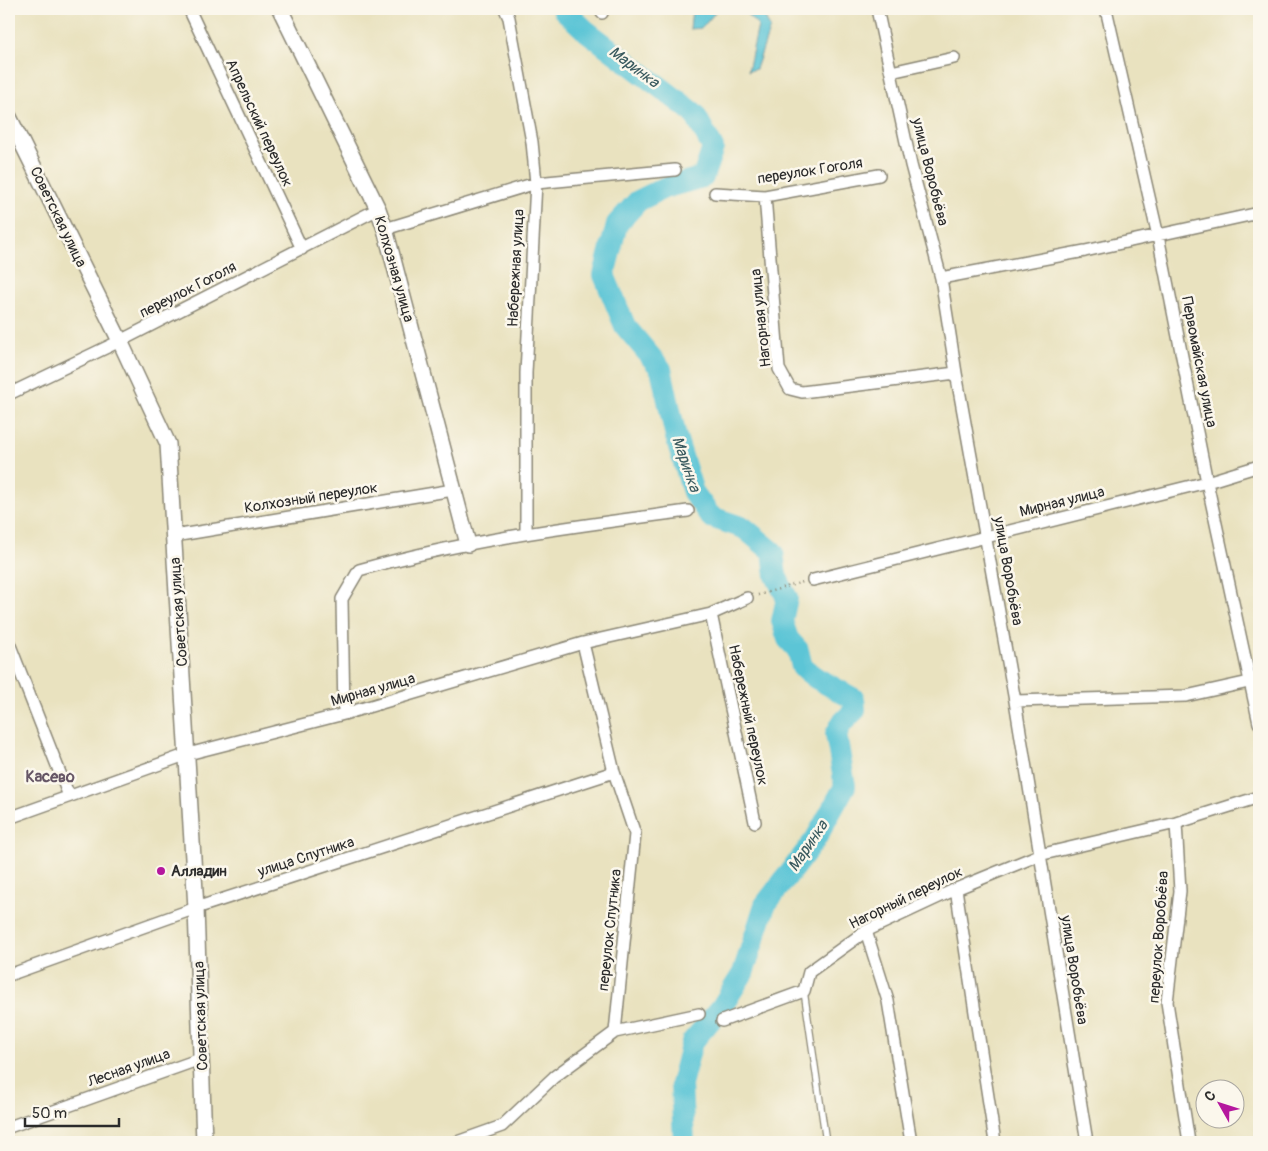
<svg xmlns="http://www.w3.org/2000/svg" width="1268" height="1151" font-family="Pangolin,sans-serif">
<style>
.water{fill:#5bc5d6;stroke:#437880}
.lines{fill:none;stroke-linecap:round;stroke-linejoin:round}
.river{stroke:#5bc5d6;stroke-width:22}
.lane-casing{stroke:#8a8675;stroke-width:8}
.street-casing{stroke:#8a8675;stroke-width:14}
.secondary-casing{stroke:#8a8675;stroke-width:18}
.path{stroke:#8a8675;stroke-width:2.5;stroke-dasharray:1 4;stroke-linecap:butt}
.lane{stroke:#fff;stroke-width:5.5}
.street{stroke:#fff;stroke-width:11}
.secondary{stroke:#fff;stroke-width:15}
.poi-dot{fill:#b5179e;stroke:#fbf7ec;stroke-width:2}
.labels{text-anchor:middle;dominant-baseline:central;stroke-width:5;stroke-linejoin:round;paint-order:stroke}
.street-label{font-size:15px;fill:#2b2b2b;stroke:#fbf7ec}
.poi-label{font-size:15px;font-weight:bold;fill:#2b2b2b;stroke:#fbf7ec;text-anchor:start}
.water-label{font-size:16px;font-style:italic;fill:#39595e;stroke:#fbf7ec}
.neighbourhood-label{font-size:16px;font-weight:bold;fill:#665666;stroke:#fbf7ec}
</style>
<rect width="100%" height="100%" fill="#fbf7ec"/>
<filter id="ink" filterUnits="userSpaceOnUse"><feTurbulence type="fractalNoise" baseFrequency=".02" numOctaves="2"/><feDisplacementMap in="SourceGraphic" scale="10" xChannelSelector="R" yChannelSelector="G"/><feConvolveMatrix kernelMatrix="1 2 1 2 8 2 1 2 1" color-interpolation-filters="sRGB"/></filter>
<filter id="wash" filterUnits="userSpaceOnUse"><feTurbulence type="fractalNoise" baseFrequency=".0096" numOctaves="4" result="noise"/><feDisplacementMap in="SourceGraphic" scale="20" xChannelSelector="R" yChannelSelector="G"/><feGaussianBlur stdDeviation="1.12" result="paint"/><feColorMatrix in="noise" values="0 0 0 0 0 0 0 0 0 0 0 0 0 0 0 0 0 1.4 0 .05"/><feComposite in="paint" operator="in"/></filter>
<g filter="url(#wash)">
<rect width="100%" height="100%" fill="#e9e2bf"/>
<path class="water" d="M 692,9 L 718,9 L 702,28 L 690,29 Z
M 742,9 L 761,9 L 770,28 L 756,69 L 748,71 L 758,26 Z"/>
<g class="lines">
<path class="river" d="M 563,9 L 585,30 L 694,113 L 713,148 L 703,177 L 664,188 L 638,201 L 617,224 L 604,275 L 625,326 L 661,369 L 676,437 L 693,492 L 711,517 L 744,528 L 773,552 L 776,576 L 787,598 L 782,621 L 788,639 L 798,650 L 802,667 L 816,678 L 854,699 L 855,710 L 842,723 L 836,734 L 845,786 L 815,840 L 765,905 L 743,973 L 721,1008 L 692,1042 L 681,1084 L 684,1142"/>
</g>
</g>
<g filter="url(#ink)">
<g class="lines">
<g class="lane-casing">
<path id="lane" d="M 804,991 L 826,1142"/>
</g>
<g class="street-casing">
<path id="street" d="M 189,9 L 302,249
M 505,9 L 509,18 L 532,142 L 536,183 L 526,373 L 526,532
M 602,9 L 602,13
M 877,9 L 911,165 L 941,278 L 956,373 L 1015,701 L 1087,1142
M 1106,9 L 1158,236 L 1207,482 L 1259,723
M 891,72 L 954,58
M 715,193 L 765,196 L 879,175
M 765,196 L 779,369 L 790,389 L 802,392 L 956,373
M 385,229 L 536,183 L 675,170
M 941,278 L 1085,251 L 1259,213
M 9,394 L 120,341 L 378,209
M 174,536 L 453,490
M 813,580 L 1207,482 L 1259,466
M 711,614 L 755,822
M 9,643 L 69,796
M 1015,701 L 1186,696 L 1249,682
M 344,714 L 342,599 L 359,570 C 467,539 577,526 688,511
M 9,818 L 188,754 L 344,714 L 583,643 L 711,614 L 747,598
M 1176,823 L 1180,891 L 1167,1002 L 1189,1142
M 956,889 L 995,1142
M 866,931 L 888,1001 L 911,1142
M 9,975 L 196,908 L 614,772
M 722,1021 L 804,991 L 809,972 L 866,931 L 956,889 L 1039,855 L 1176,823 L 1259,797
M 615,1032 L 699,1014
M 9,1127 L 203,1058
M 457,1142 L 502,1126 L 554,1077 L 615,1032 L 635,834 L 614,772 L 583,643"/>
</g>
<g class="secondary-casing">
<path id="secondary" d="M 280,9 L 378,209 L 385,229 L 468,544
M 9,117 L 120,341 L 168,444 L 196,908 L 204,1142"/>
</g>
<path class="path" d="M 758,595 L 803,582"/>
<use href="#lane" class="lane"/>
<use href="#street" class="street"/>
<use href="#secondary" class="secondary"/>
</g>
</g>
<circle class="poi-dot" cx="161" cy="871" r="5"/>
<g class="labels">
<g class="street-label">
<text transform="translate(259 123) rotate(65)">Апрельский переулок</text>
<text transform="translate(810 171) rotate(-9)">переулок Гоголя</text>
<text transform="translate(930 172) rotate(76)">улица Воробьёва</text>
<text transform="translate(58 217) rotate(64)">Советская улица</text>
<text transform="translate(516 268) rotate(-87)">Набережная улица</text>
<text transform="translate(394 269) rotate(74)">Колхозная улица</text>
<text transform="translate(188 290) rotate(-27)">переулок Гоголя</text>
<text transform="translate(761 318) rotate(-96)">Нагорная улица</text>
<text transform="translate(1199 362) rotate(79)">Первомайская улица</text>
<text transform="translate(311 498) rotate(-9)">Колхозный переулок</text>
<text transform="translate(1062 502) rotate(-14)">Мирная улица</text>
<text transform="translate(1008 571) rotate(80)">улица Воробьёва</text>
<text transform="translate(179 612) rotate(-94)">Советская улица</text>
<text transform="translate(373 690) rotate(-16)">Мирная улица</text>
<text transform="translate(748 715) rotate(78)">Набережный переулок</text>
<text transform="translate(306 857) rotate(-18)">улица Спутника</text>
<text transform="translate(906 898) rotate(-26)">Нагорный переулок</text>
<text transform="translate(610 930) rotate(-84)">переулок Спутника</text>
<text transform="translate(1159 937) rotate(-86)">переулок Воробьёва</text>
<text transform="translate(1074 970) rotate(81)">улица Воробьёва</text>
<text transform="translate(201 1016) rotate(-92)">Советская улица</text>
<text transform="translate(129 1068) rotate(-20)">Лесная улица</text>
</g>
<g class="poi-label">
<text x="171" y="871">Алладин</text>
</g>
<g class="water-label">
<text transform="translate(634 67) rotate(37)">Маринка</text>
<text transform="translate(686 464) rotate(71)">Маринка</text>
<text transform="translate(808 846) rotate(-56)">Маринка</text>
</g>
<g class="neighbourhood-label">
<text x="50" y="777">Касево</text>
</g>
</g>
<rect width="1268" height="1151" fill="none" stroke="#fbf7ec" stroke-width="30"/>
<g transform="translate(1220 1104) rotate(309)"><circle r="24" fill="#fbf7ec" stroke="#a8a59f"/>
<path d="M0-4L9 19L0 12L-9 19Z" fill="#b5179e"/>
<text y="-8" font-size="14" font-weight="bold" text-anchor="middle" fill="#2b2b2b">С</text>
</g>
<path d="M25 1118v8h94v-8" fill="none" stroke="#2b2b2b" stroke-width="2.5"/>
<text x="32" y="1118" font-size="15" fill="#2b2b2b" stroke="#fbf7ec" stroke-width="4" paint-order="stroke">50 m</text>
</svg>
